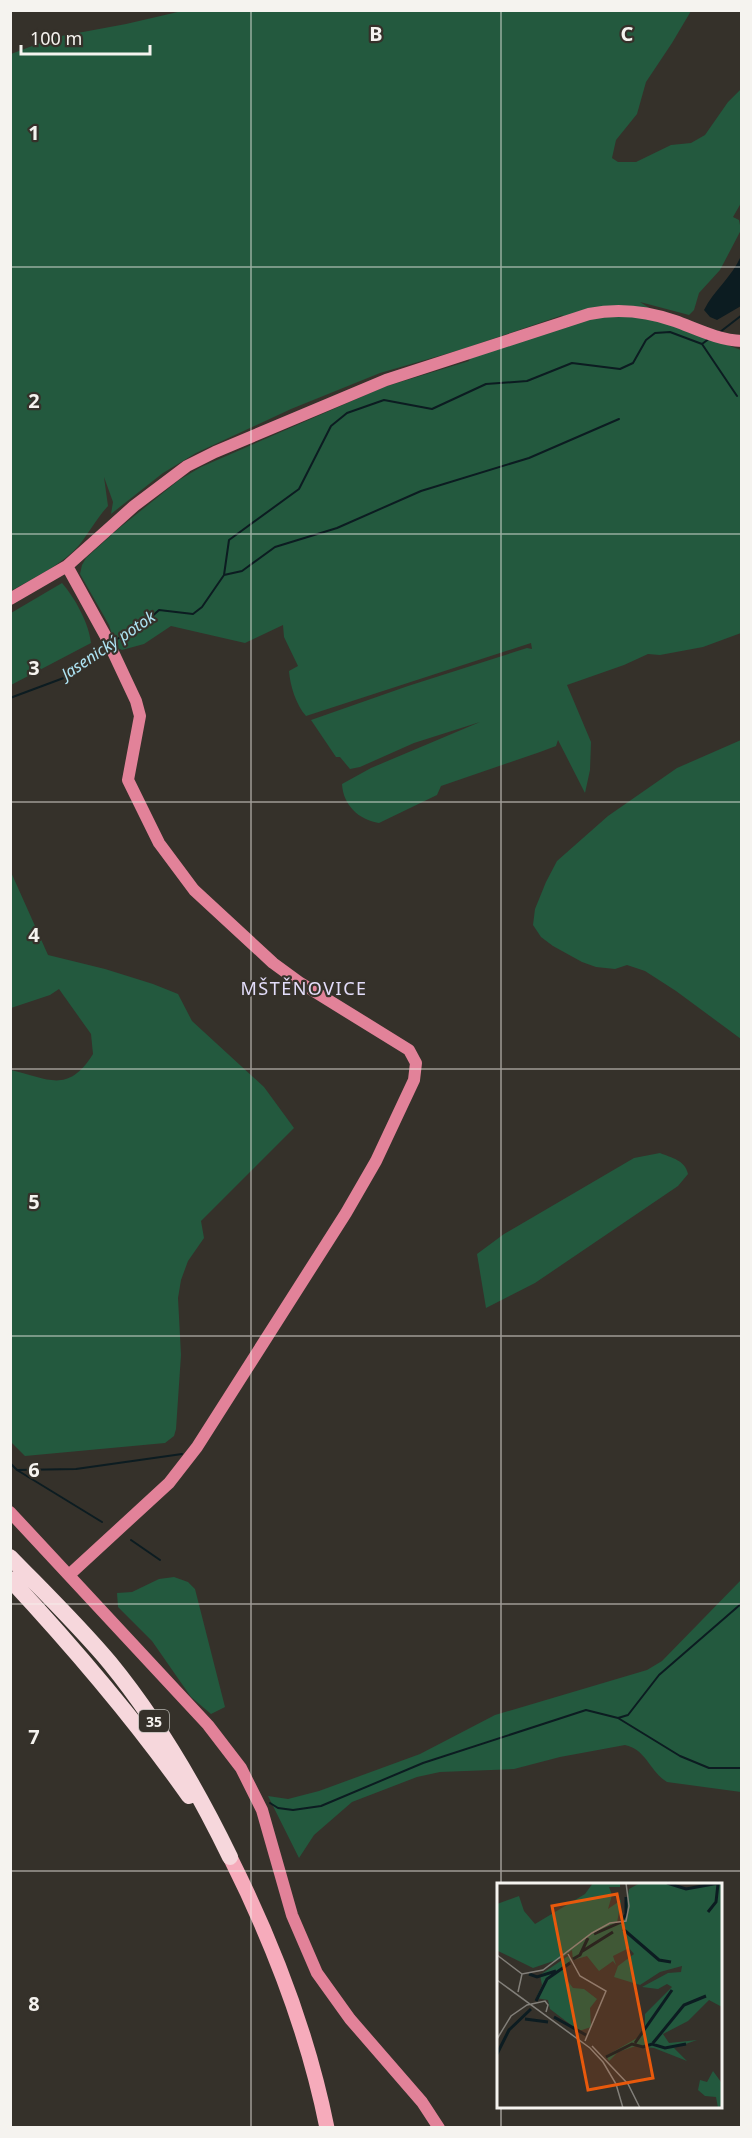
<svg xmlns="http://www.w3.org/2000/svg" width="752" height="2138" font-family="'Noto Sans',sans-serif">
<style>
.green{fill:#23593e}
.water{fill:#0c1c21}
.lines{fill:none;stroke-linecap:round;stroke-linejoin:round}
.stream{stroke:#0c1c21;stroke-width:2}
.secondary{stroke:#e28299;stroke-width:12}
.primary{stroke:#f6abbb;stroke-width:15}
.highway{stroke:#f6d7dc;stroke-width:16}
.grid{fill:none;stroke:#f5f3ef;stroke-width:1.5;stroke-opacity:0.55}
.labels{text-anchor:middle;dominant-baseline:central;stroke-width:4.5;stroke-linejoin:round;paint-order:stroke}
.shield{fill:#35312a;stroke:#bbb9b4;stroke-width:1.5}
.shield-label{font-size:14px;font-weight:bold;fill:#f5f3ef}
.water-label{font-size:16px;font-style:italic;fill:#aee4f4;stroke:#35312a}
.quarter-label{font-size:18px;letter-spacing:1.5px;fill:#e3ddfa;stroke:#35312a}
.inset-river{fill:none;stroke:#0c1c21;stroke-width:3}
.inset-road{fill:none;stroke:#827f79;stroke-width:1.5}
.view{fill:#e8590c;fill-opacity:0.15;stroke:#e8590c;stroke-width:3}
.inset-edge{fill:none;stroke:#f5f3ef;stroke-width:3}
.grid-label{font-size:20px;text-anchor:middle;font-weight:bold;fill:#f5f3ef;stroke:#35312a;stroke-width:4.5;stroke-linejoin:round;paint-order:stroke}
</style>
<rect width="100%" height="100%" fill="#35312a"/>
<path class="green" d="M 182,11 L 691,11 L 672,43 L 646,82 L 637,114 L 616,140 L 612,158 L 618,162 L 636,162 L 671,145 L 691,143 L 705,135 L 728,102 L 741,89 L 741,203 L 733,217 L 739,220 L 741,230 L 720,270 L 699,293 L 694,310 L 689,315 L 640,302 L 680,328 L 741,350 L 741,633 L 703,647 L 660,655 L 648,654 L 624,665 L 567,685 L 591,742 L 590,770 L 585,793 L 558,740 L 556,746 L 540,752 L 441,786 L 437,795 L 379,823 C 359,820 343,805 342,784 L 371,768 L 480,722 L 414,743 L 360,767 L 350,769 L 340,757 L 336,757 L 311,720 L 408,686 L 527,648 L 532,649 L 531,643 L 306,716 C 296,705 290,685 289,671 L 298,666 L 284,637 L 283,625 L 245,643 L 171,626 L 144,644 L 122,650 L 116,647 L 109,625 L 80,574 L 82,565 L 86,558 L 118,529 L 179,480 L 201,467 L 384,387 L 469,361 L 470,357 L 547,332 L 563,315 L 463,349 L 380,373 L 291,409 L 196,453 L 163,473 L 111,514 L 113,502 L 104,477 L 108,506 C 97,518 90,531 80,544 C 65,563 32,579 11,591 L 11,54 L 56,37 L 126,24 Z
M 62,583 C 75,598 89,623 91,643 L 11,685 L 11,613 Z
M 741,740 L 741,1039 L 676,991 L 645,971 L 627,965 L 615,969 L 596,967 L 582,962 L 553,946 L 541,937 L 533,925 L 535,909 L 546,882 L 557,861 L 608,816 L 677,768 Z
M 10,870 L 48,955 L 105,969 L 153,984 L 178,994 L 192,1021 L 264,1087 L 294,1128 L 201,1221 L 204,1238 L 188,1261 L 181,1280 L 178,1298 L 181,1355 L 176,1429 L 174,1436 L 165,1443 L 25,1456 L 11,1442 L 11,1070 C 49,1079 68,1094 93,1054 L 91,1034 L 59,989 L 50,995 L 11,1008 Z
M 660,1153 C 672,1158 685,1160 688,1174 L 678,1186 L 535,1283 L 486,1308 L 477,1254 L 504,1234 L 634,1158 Z
M 174,1577 L 188,1582 L 195,1589 L 225,1707 L 211,1714 L 191,1697 L 152,1641 L 118,1607 L 117,1593 L 132,1592 L 159,1579 Z
M 741,1580 L 741,1792 L 667,1782 C 650,1772 646,1749 625,1745 L 560,1757 L 514,1769 L 440,1772 L 417,1777 L 352,1802 L 314,1835 L 299,1858 L 268,1796 L 288,1799 L 319,1791 L 420,1754 L 495,1715 L 647,1670 L 662,1661 Z"/>
<path class="water" d="M 741,256 L 741,306 L 717,320 L 710,317 L 704,310 C 714,290 732,277 741,256 Z"/>
<g class="lines">
<path class="stream" d="M 720,332 L 742,315
M 702,344 L 737,396
M 741,401 L 742,402
M 224,575 L 242,571 L 275,547 L 337,528 L 421,491 L 529,458 L 619,419
M 114,641 L 147,621 L 159,610 L 193,614 L 202,607 L 224,575 L 229,540 L 299,489 L 331,426 L 347,413 L 384,400 L 432,409 L 486,384 L 527,381 L 572,363 L 620,369 L 633,363 L 646,340 L 655,333 L 670,332 L 702,344 L 710,338
M 10,698 L 69,676 L 106,645
M 10,1463 L 17,1470 L 102,1522
M 17,1470 L 76,1469 L 182,1454
M 131,1540 L 160,1560
M 618,1718 L 628,1715 L 659,1675 L 742,1603
M 270,1803 L 278,1808 L 293,1810 L 321,1806 L 423,1763 L 586,1710 L 618,1718 L 680,1756 L 709,1768 L 742,1768"/>
<path class="secondary" d="M 67,566 L 105,635 L 136,701 L 140,716 L 128,780 L 159,843 L 194,890 L 273,963 L 299,982 L 409,1050 L 416,1063 L 414,1080 L 376,1161 L 346,1213 L 197,1447 L 169,1483 L 69,1575
M 10,599 L 67,566 L 134,506 L 187,466 L 215,452 L 386,380 L 589,314 C 619,308 646,311 675,321 C 697,329 718,340 742,341
M 10,1512 L 208,1725 L 241,1768 L 262,1810 L 292,1915 L 317,1973 L 350,2019 L 422,2102 L 439,2128"/>
<path class="primary" d="M 230,1857 C 273,1943 308,2033 327,2128"/>
<path class="highway" d="M 10,1557 C 44,1592 79,1626 110,1663 C 159,1723 196,1787 230,1857
M 10,1579 C 74,1648 135,1719 189,1796"/>
</g>
<path class="grid" d="M 251,10 L 251,2128M 501,10 L 501,1884M 10,267 L 742,267M 10,534 L 742,534M 10,802 L 742,802M 10,1069 L 742,1069M 10,1336 L 742,1336M 10,1604 L 742,1604M 10,1871 L 742,1871M 501,2106 L 501,2128"/>
<g class="labels">
<rect class="shield" x="139" y="1710" width="30" height="22" rx="4.5"/>
<g class="shield-label">
<text x="154" y="1721">35</text>
</g>
<g class="water-label">
<text transform="translate(108 645) rotate(-34)">Jasenický potok</text>
</g>
<g class="quarter-label">
<text x="304" y="988">MŠTĚNOVICE</text>
</g>
</g>
<g transform="translate(497 1883)">
<rect width="225" height="225" fill="#35312a"/>
<path d="M 96,0 L 123,0 L 123,4 L 112,4 L 115,12 L 111,26 L 124,17 L 120,40 L 126,41 L 132,6 L 143,0 L 173,0 L 192,6 L 225,0 L 225,124 L 212,117 L 191,138 L 166,151 L 172,160 L 200,157 L 177,165 L 190,178 L 157,165 L 139,163 L 121,169 L 112,178 L 109,173 L 140,155 L 148,144 L 148,131 L 175,104 L 170,101 L 161,106 L 145,104 L 171,90 L 184,89 L 185,83 L 163,89 L 143,102 L 117,94 L 121,83 L 137,71 L 132,65 L 116,73 L 119,82 L 116,78 L 102,88 L 90,73 L 76,77 L 75,67 L 65,75 L 36,85 L 1,68 L 0,21 L 22,13 L 27,28 L 38,41 L 88,11 ZM 71,73 L 74,77 L 67,83 L 70,97 L 76,105 L 87,106 L 100,116 L 93,125 L 94,144 L 82,148 L 53,126 L 51,117 L 39,115 L 45,102 L 43,92 ZM 216,188 L 224,199 L 225,192 L 225,221 L 221,225 L 219,214 L 208,213 L 201,207 L 203,197 L 210,199 Z" fill="#23593e"/>
<path class="inset-river" d="M 170,0 L 189,6 L 222,0M 211,29 L 219,19 L 221,1M 126,46 L 162,77 L 174,79M 97,51 L 124,39 L 129,31 L 129,14M 84,69 L 116,49M 76,76 L 83,72 L 91,55M 32,91 L 40,94 L 59,88M 39,118 L 50,96 L 73,80M 57,134 L 89,152M 28,136 L 51,139M 138,160 L 175,107M 156,160 L 187,122 L 209,113M 0,171 L 12,147 L 34,126M 109,174 L 135,161 L 146,164 L 155,161 L 168,165 L 189,161"/>
<path class="inset-road" d="M 71,71 L 83,93 L 109,108 L 88,158M 0,72 L 25,91 L 46,87 L 95,50 L 113,40 L 129,38 L 132,23 L 129,0M 0,97 L 93,165 L 106,179M 21,109 L 25,91M 0,156 L 14,133 L 30,122 L 48,118 L 51,122 L 49,129M 95,163 L 131,201 L 143,225M 106,179 L 119,201 L 126,225"/>
<path class="view" d="M 120,11 L 156,195 L 91,207 L 55,23 Z"/>
<rect width="225" height="225" class="inset-edge"/>
</g>
<g class="grid-label">
<text x="376" y="41">B</text>
<text x="627" y="41">C</text>
<text x="34" y="140">1</text>
<text x="34" y="408">2</text>
<text x="34" y="675">3</text>
<text x="34" y="942">4</text>
<text x="34" y="1209">5</text>
<text x="34" y="1477">6</text>
<text x="34" y="1744">7</text>
<text x="34" y="2011">8</text>
</g>
<rect width="752" height="2138" fill="none" stroke="#f5f3ef" stroke-width="24"/>
<path d="M21 45v9h129v-9" fill="none" stroke="#f5f3ef" stroke-width="3"/>
<text x="30" y="45" font-size="18" fill="#f5f3ef" stroke="#35312a" stroke-width="4.5" paint-order="stroke">100 m</text>
</svg>
